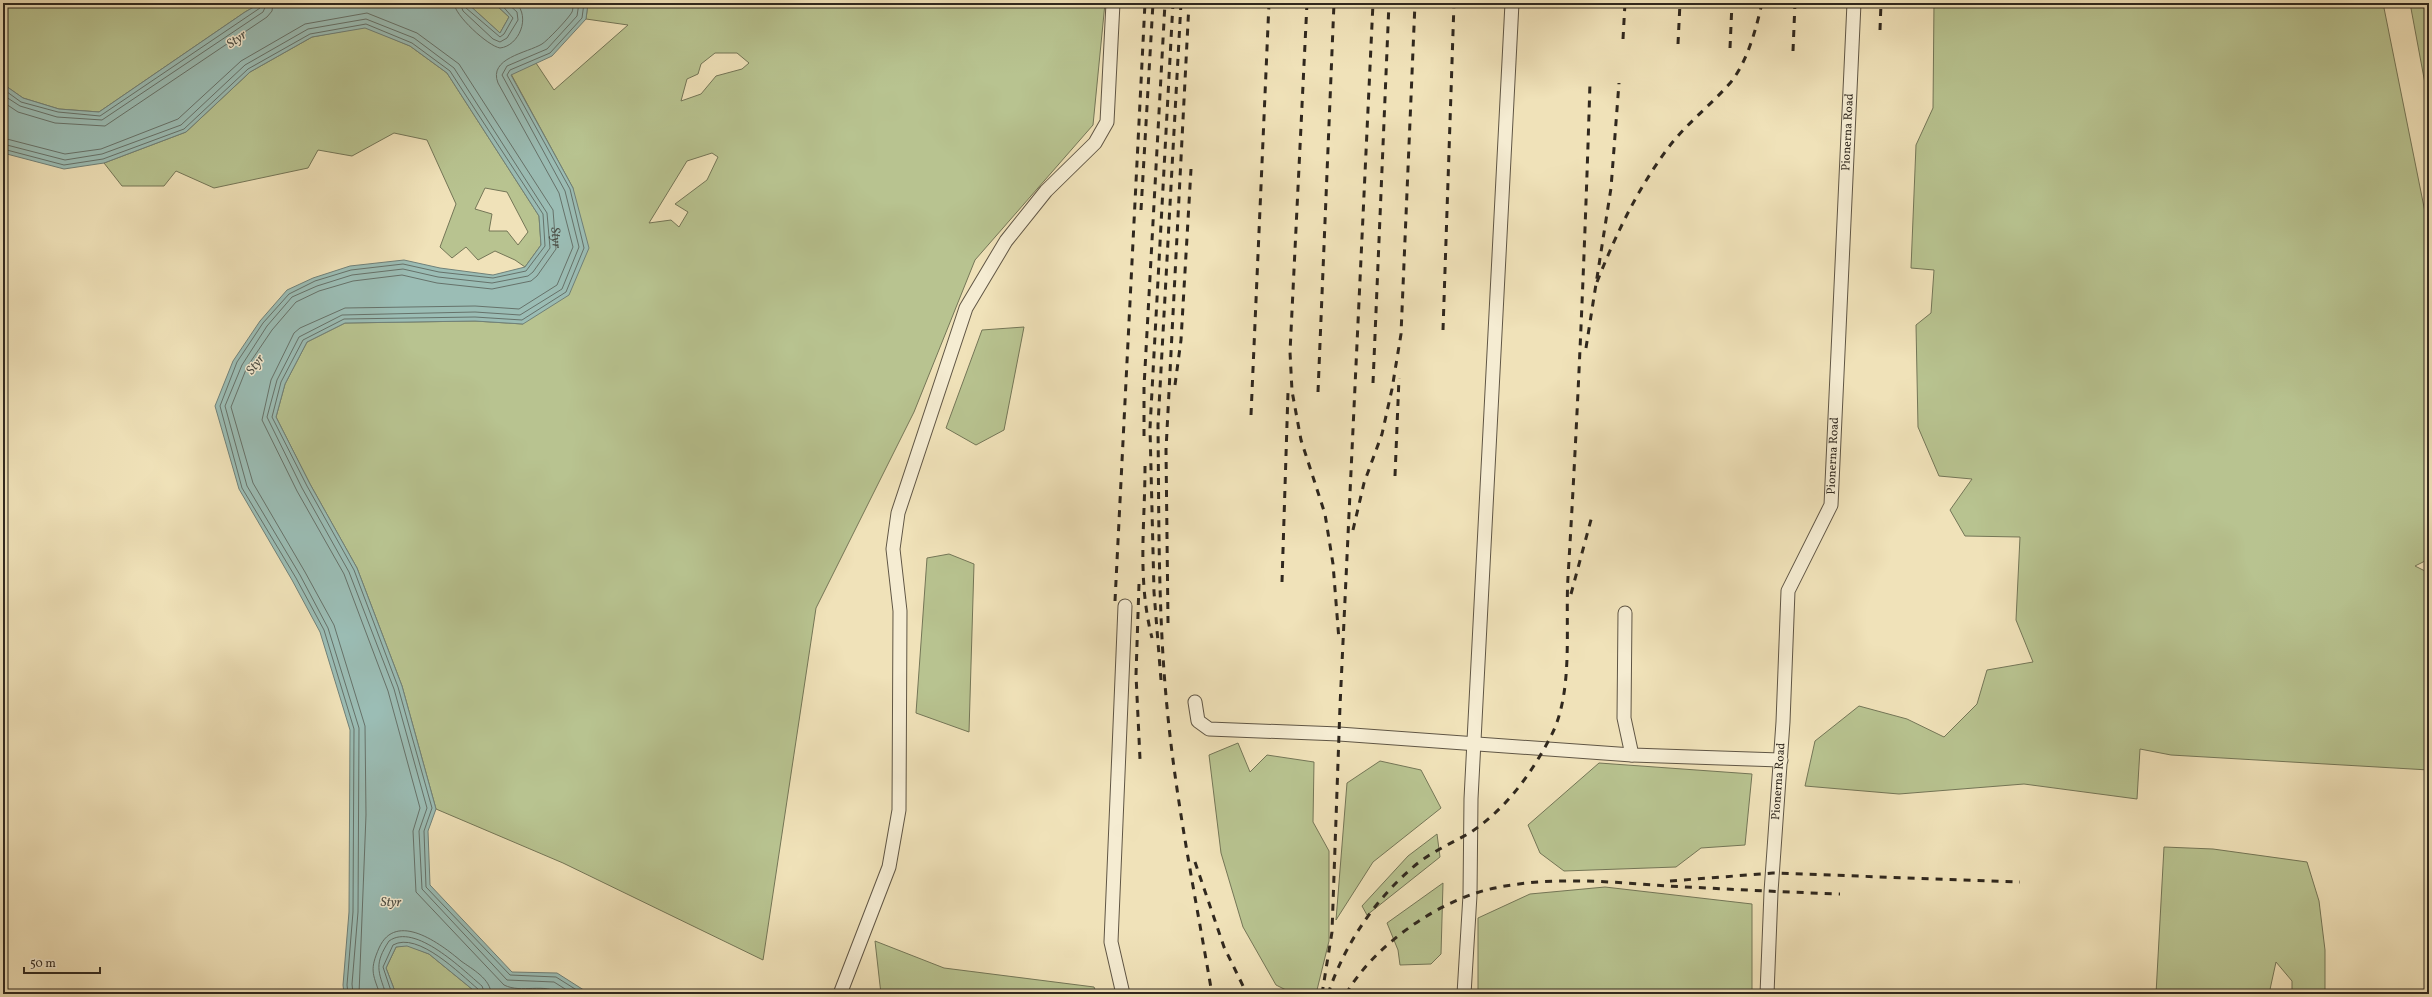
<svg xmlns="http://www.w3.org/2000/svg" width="2432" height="997" font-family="Vollkorn,serif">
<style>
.green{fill:#b8c390;stroke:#747657;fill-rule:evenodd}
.water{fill:#9bbdb5;stroke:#708179}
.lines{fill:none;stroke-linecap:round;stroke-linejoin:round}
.shore{stroke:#66726a;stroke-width:1}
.minor-casing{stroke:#605645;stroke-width:15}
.minor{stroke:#f5ecd2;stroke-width:13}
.rail{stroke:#30281e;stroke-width:3;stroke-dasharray:7 7;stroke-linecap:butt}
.labels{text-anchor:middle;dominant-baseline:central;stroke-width:3;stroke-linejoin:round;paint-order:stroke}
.street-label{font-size:12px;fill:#30281e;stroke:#f5ecd2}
.water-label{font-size:13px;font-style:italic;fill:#4b4d44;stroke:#f5ecd2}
</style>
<rect width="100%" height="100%" fill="#f0e2b9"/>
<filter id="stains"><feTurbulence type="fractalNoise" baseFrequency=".005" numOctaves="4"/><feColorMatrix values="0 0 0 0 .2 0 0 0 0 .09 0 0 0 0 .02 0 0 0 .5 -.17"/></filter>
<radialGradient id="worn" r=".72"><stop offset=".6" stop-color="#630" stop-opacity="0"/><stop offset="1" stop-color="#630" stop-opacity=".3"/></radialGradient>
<path class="green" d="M 3,3 L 261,3 L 245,12 L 99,112 L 59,109 L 23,98 L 3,84 Z
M 467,3 L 494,3 L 509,17 L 500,33 Z
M 588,3 L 1105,3 L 1093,125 L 975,260 L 914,412 L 816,608 L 763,960 L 563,863 L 436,809 L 402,686 L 357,568 L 310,484 L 276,417 L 285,384 L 307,342 L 345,323 L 475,321 L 523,324 L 573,188 L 511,74 L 536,63 L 554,90 L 628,25 L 586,19 ZM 715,53 L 737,53 L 749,63 L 742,69 L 716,76 L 701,94 L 681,101 L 687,79 L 698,74 L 701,64 ZM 712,153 L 718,157 L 707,180 L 675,204 L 688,212 L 679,227 L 671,220 L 649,223 L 687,161 Z
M 1934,3 L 2383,3 L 2429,232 L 2429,559 L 2415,566 L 2429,573 L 2429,770 L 2171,755 L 2140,749 L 2137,799 L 2024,784 L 1899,794 L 1805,786 L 1815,741 L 1859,706 L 1907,719 L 1944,737 L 1977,704 L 1987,670 L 2033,662 L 2016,620 L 2020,537 L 1965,536 L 1950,510 L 1972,479 L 1939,476 L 1918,427 L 1916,325 L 1931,313 L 1934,270 L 1911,268 L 1916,145 L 1933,108 Z
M 2410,3 L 2429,3 L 2429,105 Z
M 365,27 L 410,46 L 447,73 L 539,216 L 541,245 L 525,267 L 515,260 L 495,251 L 478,260 L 466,247 L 452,258 L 440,247 L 456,204 L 427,140 L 394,133 L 352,156 L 318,150 L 308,168 L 214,188 L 176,171 L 164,186 L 122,186 L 104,163 L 186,132 L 250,72 L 312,37 ZM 485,188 L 507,192 L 528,232 L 518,245 L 507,231 L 489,231 L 492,214 L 475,209 Z
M 1024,327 L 1004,430 L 976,445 L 946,428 L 982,330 Z
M 949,554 L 974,564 L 969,732 L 916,713 L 927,558 Z
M 1238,743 L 1250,772 L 1267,755 L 1314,762 L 1313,822 L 1329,851 L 1329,941 L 1316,994 L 1294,994 L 1276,985 L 1243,927 L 1221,853 L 1209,755 Z
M 1380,761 L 1421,770 L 1441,808 L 1373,862 L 1336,920 L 1347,783 Z
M 1599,763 L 1752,774 L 1745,845 L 1701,848 L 1676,867 L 1564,871 L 1540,853 L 1528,825 Z
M 1437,834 L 1440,857 L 1367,915 L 1362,906 L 1408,856 Z
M 2164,847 L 2213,849 L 2307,862 L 2319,901 L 2325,950 L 2325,994 L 2292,994 L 2292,981 L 2276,962 L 2269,994 L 2156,994 Z
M 1443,883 L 1441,954 L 1431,964 L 1400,965 L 1398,950 L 1387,923 Z
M 1605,887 L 1752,904 L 1752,994 L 1478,994 L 1478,918 L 1530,894 Z
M 875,941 L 944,968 L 1094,987 L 1097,994 L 881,994 Z
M 407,945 L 429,954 L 478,994 L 396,994 L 386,968 L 396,947 Z"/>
<path class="water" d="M 261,3 L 467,3 L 500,33 L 509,17 L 494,3 L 588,3 L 586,19 L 552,56 L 511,75 L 573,188 L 589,248 L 569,295 L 523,324 L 475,321 L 345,323 L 307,342 L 285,384 L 276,417 L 310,484 L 357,568 L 402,686 L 436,809 L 428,831 L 430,885 L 512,972 L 557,973 L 590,994 L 478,994 L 429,954 L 407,946 L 396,947 L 386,968 L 396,994 L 344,994 L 343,985 L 349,912 L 350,730 L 320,632 L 292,580 L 239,489 L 215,406 L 233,361 L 260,321 L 287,290 L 313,278 L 350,266 L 404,260 L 440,268 L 493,275 L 525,267 L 541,245 L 539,216 L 447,73 L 410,46 L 365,28 L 312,37 L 250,72 L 186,132 L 104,163 L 64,169 L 3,153 L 3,84 L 23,98 L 59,109 L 99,112 L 245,12 Z"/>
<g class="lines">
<g class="shore">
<path d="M 454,3 C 454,15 488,46 500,48 C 519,46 531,17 516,3"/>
<path d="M 460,3 L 463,11 L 493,39 L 500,42 L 507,38 L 518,20 L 517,12 L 507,3"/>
<path d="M 465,3 L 466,8 L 500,37 L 504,34 L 513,18 L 500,3"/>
<path d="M 3,89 L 21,102 L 58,112 L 100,116 L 260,8 L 262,3"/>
<path d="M 3,95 L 20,106 L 57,117 L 102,120 L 263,12 L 267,3"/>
<path d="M 3,102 L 18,112 L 55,123 L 105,126 L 267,17 L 272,11 L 273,3"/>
<path id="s1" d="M 3,138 L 65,154 L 101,149 L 178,119 L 241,61 L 305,24 L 367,13 L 417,33 L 459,64 L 553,210 L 556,249 L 537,276 L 531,281 L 492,289 L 437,283 L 402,275 L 353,281 L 319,291 L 296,302 L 272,330 L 247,367 L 231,407 L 253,483 L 305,572 L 334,625 L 365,726 L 366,815 L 359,994"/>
<path d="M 3,144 L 65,160 L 102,154 L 181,125 L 245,65 L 308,29 L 366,19 L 414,38 L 454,68 L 547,213 L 550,248 L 533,272 L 528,276 L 492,283 L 438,277 L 403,269 L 352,275 L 317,286 L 292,297 L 267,326 L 242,365 L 225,406 L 247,486 L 300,575 L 328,628 L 359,728 L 358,912 L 352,984 L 353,994"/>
<path d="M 3,149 L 64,165 L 103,159 L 184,129 L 248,69 L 310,34 L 366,24 L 412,43 L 450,71 L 543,214 L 545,246 L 526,271 L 493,278 L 439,272 L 403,264 L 351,270 L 315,281 L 289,294 L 263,323 L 237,362 L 220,406 L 242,488 L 296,578 L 324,630 L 354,729 L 353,912 L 347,985 L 348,994"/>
<path d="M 380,994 C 372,973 370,969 379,948 C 396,910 441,944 461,961 C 472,969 491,979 491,994"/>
<path d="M 386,994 C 378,971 374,964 389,941 C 415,922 463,970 482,986 L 485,994"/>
<path d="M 392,994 L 383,967 L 393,945 C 418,931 460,974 478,989 L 480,994"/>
<path d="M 562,994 C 543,982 522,994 504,985 L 416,892 L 413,831 L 420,808 L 388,691 L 344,574 L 297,491 L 262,420 L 271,380 L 294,333 L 300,328 L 345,308 L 475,306 L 519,309 L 557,285 L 573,247 L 559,193 L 498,83 C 488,58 527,53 542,44 C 547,41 569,18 572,12 C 573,10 573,6 573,3"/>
<path d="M 573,994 L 554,982 L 507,980 L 422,889 L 419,831 L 427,808 L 394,689 L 349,572 L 302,488 L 267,417 L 277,380 L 299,337 L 342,315 L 475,312 L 520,315 L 562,289 L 579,247 L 565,191 L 502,75 L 507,66 L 547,49 L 577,16 L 579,3"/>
<path d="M 583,994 L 556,977 L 510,975 L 426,887 L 424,831 L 432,808 L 398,687 L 354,570 L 307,486 L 272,417 L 281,382 L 303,340 L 344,319 L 475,317 L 522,320 L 566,292 L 584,248 L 570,189 L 507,75 L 510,70 L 550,53 L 582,18 L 584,3"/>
</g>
<g class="minor-casing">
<g id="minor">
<path d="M 1625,613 L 1624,718 L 1632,755"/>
<path d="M 1195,702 L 1198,721 L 1209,729 L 1339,734 L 1632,755 L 1781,760"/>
<path d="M 840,994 L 889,867 L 899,810 L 900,611 L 893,549 L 898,513 L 966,308 L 1006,241 L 1046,191 L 1095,143 L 1107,122 L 1113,3"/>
<path d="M 1123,994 L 1111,942 L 1125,606"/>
<path d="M 1464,994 L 1470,895 L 1471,799 L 1512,3"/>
<path id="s2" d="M 1767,994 L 1771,892 L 1783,722 L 1788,591 L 1831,505 L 1854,3"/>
</g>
</g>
<use href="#minor" class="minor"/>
<path class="rail" d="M 1181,3 L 1158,425 C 1159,518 1158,614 1167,707 C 1176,803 1196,899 1212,994
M 1307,3 L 1290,352 L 1292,391 L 1301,440 L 1325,514 L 1333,564 L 1339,640
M 1880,30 L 1881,3
M 1623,39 L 1625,3
M 1678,44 L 1680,3
M 1730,48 L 1732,3
M 1793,51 L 1795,3
M 1141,210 L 1153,3
M 1597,282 C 1616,234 1637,190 1668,148 C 1686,124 1711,105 1731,82 C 1748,60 1756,29 1762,3
M 1443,330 L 1454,3
M 1586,348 L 1611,188 L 1619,83
M 1373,383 L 1389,3
M 1175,385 L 1181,340 L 1191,169
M 1318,392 L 1334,3
M 1251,415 L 1269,3
M 1144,436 L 1144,387 L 1165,3
M 1145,466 C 1145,526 1137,578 1152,638
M 1395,476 L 1399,378
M 1353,530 L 1364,483 L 1382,434 L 1392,389 L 1401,334 L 1415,3
M 1282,582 L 1288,392
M 1139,584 L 1136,675 L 1140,759
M 1571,594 L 1592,516
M 1115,601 L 1145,3
M 1168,623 L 1166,450 L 1189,3
M 1161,680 L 1154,592 L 1150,428 L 1173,3
M 1195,862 L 1224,947 L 1247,994
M 1670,881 L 1773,873 L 2020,882
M 1322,994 L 1332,932 L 1340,706 L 1373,3
M 1328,994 C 1344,946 1373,902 1411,869 C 1428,853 1451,844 1471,832 C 1506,809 1532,773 1551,736 C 1574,692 1565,626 1568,577 C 1578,412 1585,247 1590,82
M 1346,994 C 1374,945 1440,899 1495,888 C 1551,876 1612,882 1668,886 C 1725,889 1782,892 1840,894"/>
</g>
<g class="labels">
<g class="street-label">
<text stroke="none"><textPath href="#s2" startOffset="873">Pionerna Road</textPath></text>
<text stroke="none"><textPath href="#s2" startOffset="549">Pionerna Road</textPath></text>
<text stroke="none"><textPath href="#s2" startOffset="213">Pionerna Road</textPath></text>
</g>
<g class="water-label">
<text transform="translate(237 40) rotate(-35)">Styr</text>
<text stroke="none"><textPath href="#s1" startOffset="713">Styr</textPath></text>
<text transform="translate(256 365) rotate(-53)">Styr</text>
<text x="391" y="903">Styr</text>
</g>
</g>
<rect width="2432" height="997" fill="none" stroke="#f0e2b9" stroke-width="16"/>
<rect x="4" y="4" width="2424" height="989" fill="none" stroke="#30281e" stroke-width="2"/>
<rect x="8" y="8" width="2416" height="981" fill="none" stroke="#30281e"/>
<path d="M24 967v6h76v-6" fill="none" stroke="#30281e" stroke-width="2"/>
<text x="30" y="967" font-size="12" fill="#30281e" stroke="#f5ecd2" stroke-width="3" paint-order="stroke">50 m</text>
<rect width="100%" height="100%" filter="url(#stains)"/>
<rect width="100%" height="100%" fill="url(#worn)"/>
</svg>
